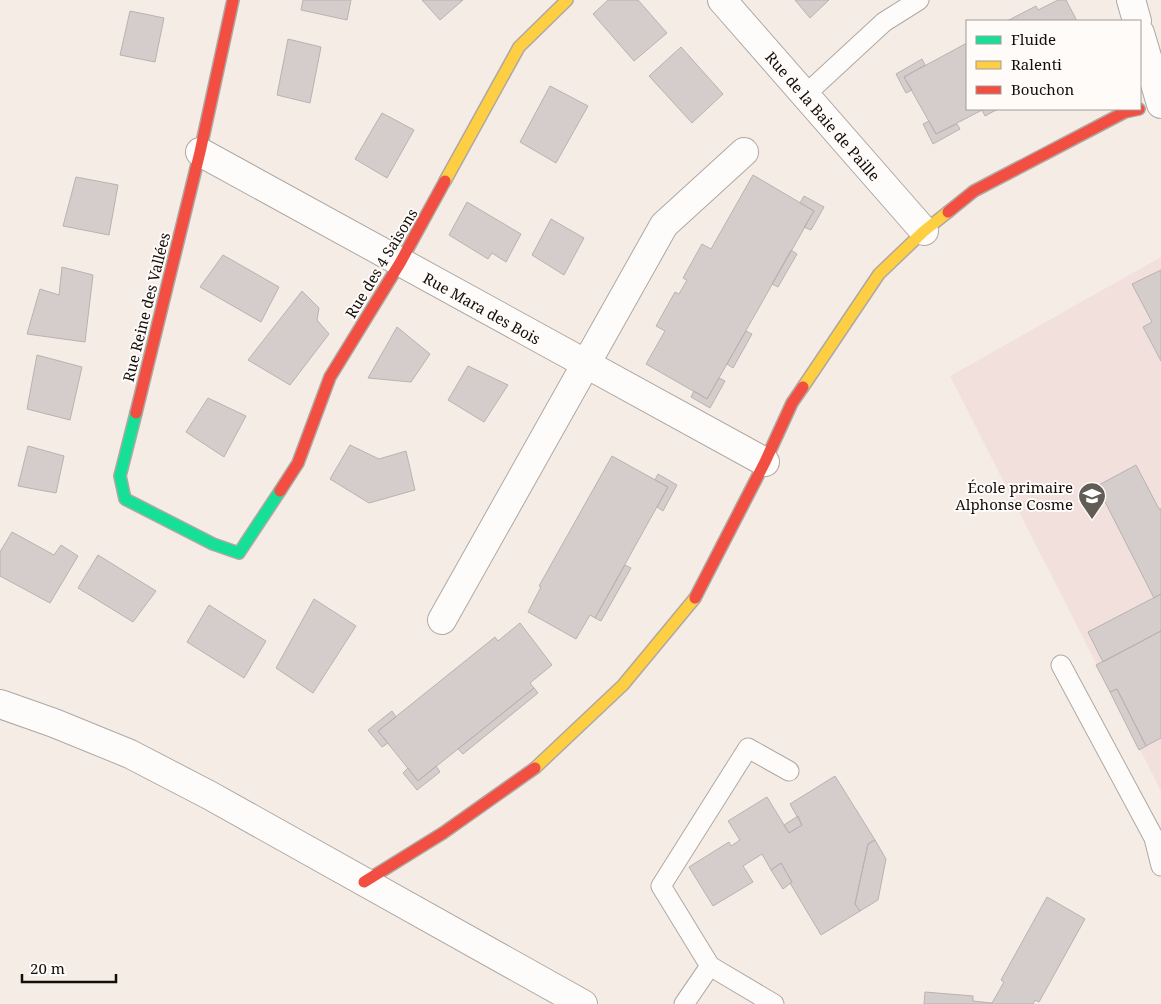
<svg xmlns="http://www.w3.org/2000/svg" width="1161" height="1004" font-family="'Noto Serif',serif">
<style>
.education{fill:#f2e0dc}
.building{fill:#d5cdcc;stroke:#b8b2b0}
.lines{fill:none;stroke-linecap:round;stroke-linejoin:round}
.lane-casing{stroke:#afa8a3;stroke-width:21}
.street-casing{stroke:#afa8a3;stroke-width:30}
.fast-casing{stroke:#afa8a3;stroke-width:14}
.slow-casing{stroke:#afa8a3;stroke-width:14}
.jam-casing{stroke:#afa8a3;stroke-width:14}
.lane{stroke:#fefcfb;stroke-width:19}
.street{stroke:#fefcfb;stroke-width:28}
.fast{stroke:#16e098;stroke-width:11}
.slow{stroke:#ffcf43;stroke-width:11}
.jam{stroke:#f24e42;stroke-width:11}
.labels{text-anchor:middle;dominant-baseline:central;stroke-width:4;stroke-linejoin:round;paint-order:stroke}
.street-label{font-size:15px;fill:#130e0a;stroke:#fefbf9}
.poi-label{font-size:15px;fill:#130e0a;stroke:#fefbf9;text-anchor:end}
</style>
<rect width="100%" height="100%" fill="#f5ece5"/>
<path class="education" d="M 1161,257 L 1161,791 L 950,376 Z"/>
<path class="building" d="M 303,0 L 351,0 L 347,20 L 301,10 Z
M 422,0 L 463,0 L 440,20 Z
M 608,0 L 638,0 L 667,33 L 634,61 L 593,14 Z
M 795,0 L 829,0 L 810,18 Z
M 1058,0 L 1066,0 L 1077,21 L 1007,21 L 1036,6 L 1038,10 Z
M 130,11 L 164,18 L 155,62 L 120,55 Z
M 288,39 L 321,47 L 310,103 L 277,95 Z
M 967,43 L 967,109 L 984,109 L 936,134 L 904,77 Z
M 681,47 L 723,94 L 692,123 L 649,76 Z
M 922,59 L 925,65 L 904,77 L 912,90 L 906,93 L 896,74 Z
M 550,86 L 588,106 L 556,163 L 520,142 Z
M 984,109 L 998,109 L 985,116 L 982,110 Z
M 382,113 L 414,130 L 387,178 L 355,159 Z
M 929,121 L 936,134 L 957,124 L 960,129 L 933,144 L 923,124 Z
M 753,175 L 814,211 L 707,399 L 646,364 L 665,331 L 656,326 L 675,292 L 679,294 L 687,280 L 683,278 L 702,244 L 711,249 Z
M 76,177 L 118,185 L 109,235 L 63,226 Z
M 804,196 L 824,207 L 811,230 L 804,227 L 814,211 L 800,203 Z
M 467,202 L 521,234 L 506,262 L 492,253 L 488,259 L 449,235 Z
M 551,219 L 584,238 L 564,275 L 532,255 Z
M 791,250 L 797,254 L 778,287 L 772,284 Z
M 223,255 L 279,287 L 261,322 L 200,287 Z
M 62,267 L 93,275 L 85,342 L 27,334 L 40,289 L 59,295 Z
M 1161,270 L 1161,361 L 1143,327 L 1152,322 L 1132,284 Z
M 302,291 L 319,308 L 317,320 L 329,334 L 290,385 L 248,360 Z
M 397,327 L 430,354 L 411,382 L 368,378 Z
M 746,331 L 752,334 L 733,368 L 727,364 Z
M 37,355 L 82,367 L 70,420 L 27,409 Z
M 468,366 L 508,385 L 484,422 L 448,400 Z
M 719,378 L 725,381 L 710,408 L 691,397 L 694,391 L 707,399 Z
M 208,398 L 246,416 L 224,457 L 186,432 Z
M 350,445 L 379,459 L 406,451 L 415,490 L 369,503 L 330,479 Z
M 28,446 L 64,456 L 56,493 L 18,486 Z
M 612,456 L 668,487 L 595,618 L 590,615 L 576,639 L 528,612 L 541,587 L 539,586 Z
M 1136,465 L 1159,509 L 1161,509 L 1161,594 L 1154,598 L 1097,486 Z
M 658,474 L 677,485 L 663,511 L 657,507 L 668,487 L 655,480 Z
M 12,532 L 54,555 L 61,545 L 78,556 L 50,603 L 0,576 L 0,552 Z
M 98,555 L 156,591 L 133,622 L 78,588 Z
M 625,565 L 631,568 L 601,621 L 595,618 Z
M 1161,594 L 1161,631 L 1103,662 L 1088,632 Z
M 314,599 L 356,626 L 313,693 L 276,668 Z
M 209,605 L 266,641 L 244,678 L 187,642 Z
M 520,623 L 552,665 L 530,683 L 534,688 L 418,781 L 378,731 L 495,637 L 498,641 Z
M 1161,631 L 1161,738 L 1146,746 L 1117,689 L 1110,692 L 1096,665 Z
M 534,688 L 538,693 L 463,754 L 458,749 Z
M 1117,689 L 1146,746 L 1139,750 L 1110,692 Z
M 392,711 L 396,717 L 378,731 L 388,743 L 382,747 L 368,730 Z
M 436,766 L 440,772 L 417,790 L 403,773 L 408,768 L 418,781 Z
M 835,776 L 875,840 L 868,844 L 855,904 L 860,911 L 821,935 L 790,883 L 792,882 L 781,863 L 771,870 L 762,854 L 743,866 L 753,882 L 713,906 L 689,867 L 729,842 L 731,846 L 740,840 L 728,821 L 767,797 L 789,833 L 802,825 L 790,804 Z
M 798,816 L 802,825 L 789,833 L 784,825 Z
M 875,840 L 886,859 L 878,900 L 860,911 L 855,904 L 868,844 Z
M 781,863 L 792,882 L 783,889 L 771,870 Z
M 1047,897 L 1085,919 L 1039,1002 L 1035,1000 L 1033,1004 L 924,1004 L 925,992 L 973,996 L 973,1001 L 992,1003 L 1004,982 L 1001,980 Z"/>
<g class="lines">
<g class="lane-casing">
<path id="lane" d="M 805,95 L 884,22 L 919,0
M 1061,665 L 1154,838 L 1161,866
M 710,966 L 774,1004
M 684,1004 L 710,966 L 661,886 L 748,748 L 789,771"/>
</g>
<g class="street-casing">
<path id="street" d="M 722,0 L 924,231
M 1131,0 L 1137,21
M 1140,33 L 1161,104
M 200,152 L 765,462
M 442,620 L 664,225 L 744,152
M 0,704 L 54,723 L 130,754 L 209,795 L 583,1004"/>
</g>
<g class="fast-casing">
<path id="fast" d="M 136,413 L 120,476 L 125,499 L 213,544 L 239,553 L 280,491"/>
</g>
<g class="slow-casing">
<path id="slow" d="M 445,181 L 519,47 L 567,0
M 803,387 L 879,274 L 924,231 L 948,212
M 535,768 L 623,685 L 695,598"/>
</g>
<g class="jam-casing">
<path id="jam" d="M 948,212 L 974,191 L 1125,112 L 1139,109
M 136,413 L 200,152 L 233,0
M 280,491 L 298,463 L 330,377 L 400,263 L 445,181
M 695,598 L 765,462 L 792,403 L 803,387
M 364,882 L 443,833 L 535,768"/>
</g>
<use href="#lane" class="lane"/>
<use href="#street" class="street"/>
<use href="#fast" class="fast"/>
<use href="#slow" class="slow"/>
<use href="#jam" class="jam"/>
</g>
<defs>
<g id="school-pin" transform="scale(1.4375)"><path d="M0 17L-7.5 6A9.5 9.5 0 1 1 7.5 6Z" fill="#625c57" stroke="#fefbf9"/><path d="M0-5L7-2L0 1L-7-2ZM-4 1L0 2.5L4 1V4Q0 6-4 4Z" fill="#fff"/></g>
</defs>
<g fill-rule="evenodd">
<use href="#school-pin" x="1092" y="496"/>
</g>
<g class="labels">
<g class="street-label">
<text transform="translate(823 116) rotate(49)">Rue de la Baie de Paille</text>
<text transform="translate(381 263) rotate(-59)">Rue des 4 Saisons</text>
<text transform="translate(146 307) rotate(-76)">Rue Reine des Vallées</text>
<text transform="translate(482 308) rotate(29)">Rue Mara des Bois</text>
</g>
<g class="poi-label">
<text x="1073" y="487">École primaire<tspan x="1073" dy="17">Alphonse Cosme</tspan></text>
</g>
</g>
<rect x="966" y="20" width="175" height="90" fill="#fefbf9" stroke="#a09c99"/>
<rect x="976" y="36" width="25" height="8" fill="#16e098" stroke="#a09c99"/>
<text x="1011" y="45" font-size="15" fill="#130e0a">Fluide</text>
<rect x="976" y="61" width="25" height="8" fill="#ffcf43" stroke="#a09c99"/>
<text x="1011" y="70" font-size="15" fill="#130e0a">Ralenti</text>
<rect x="976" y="86" width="25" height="8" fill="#f24e42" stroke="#a09c99"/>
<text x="1011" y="95" font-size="15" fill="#130e0a">Bouchon</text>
<path d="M22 974v8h94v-8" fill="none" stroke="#130e0a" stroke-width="2.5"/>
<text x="30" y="974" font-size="15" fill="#130e0a" stroke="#fefbf9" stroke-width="4" paint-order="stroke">20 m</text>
</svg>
